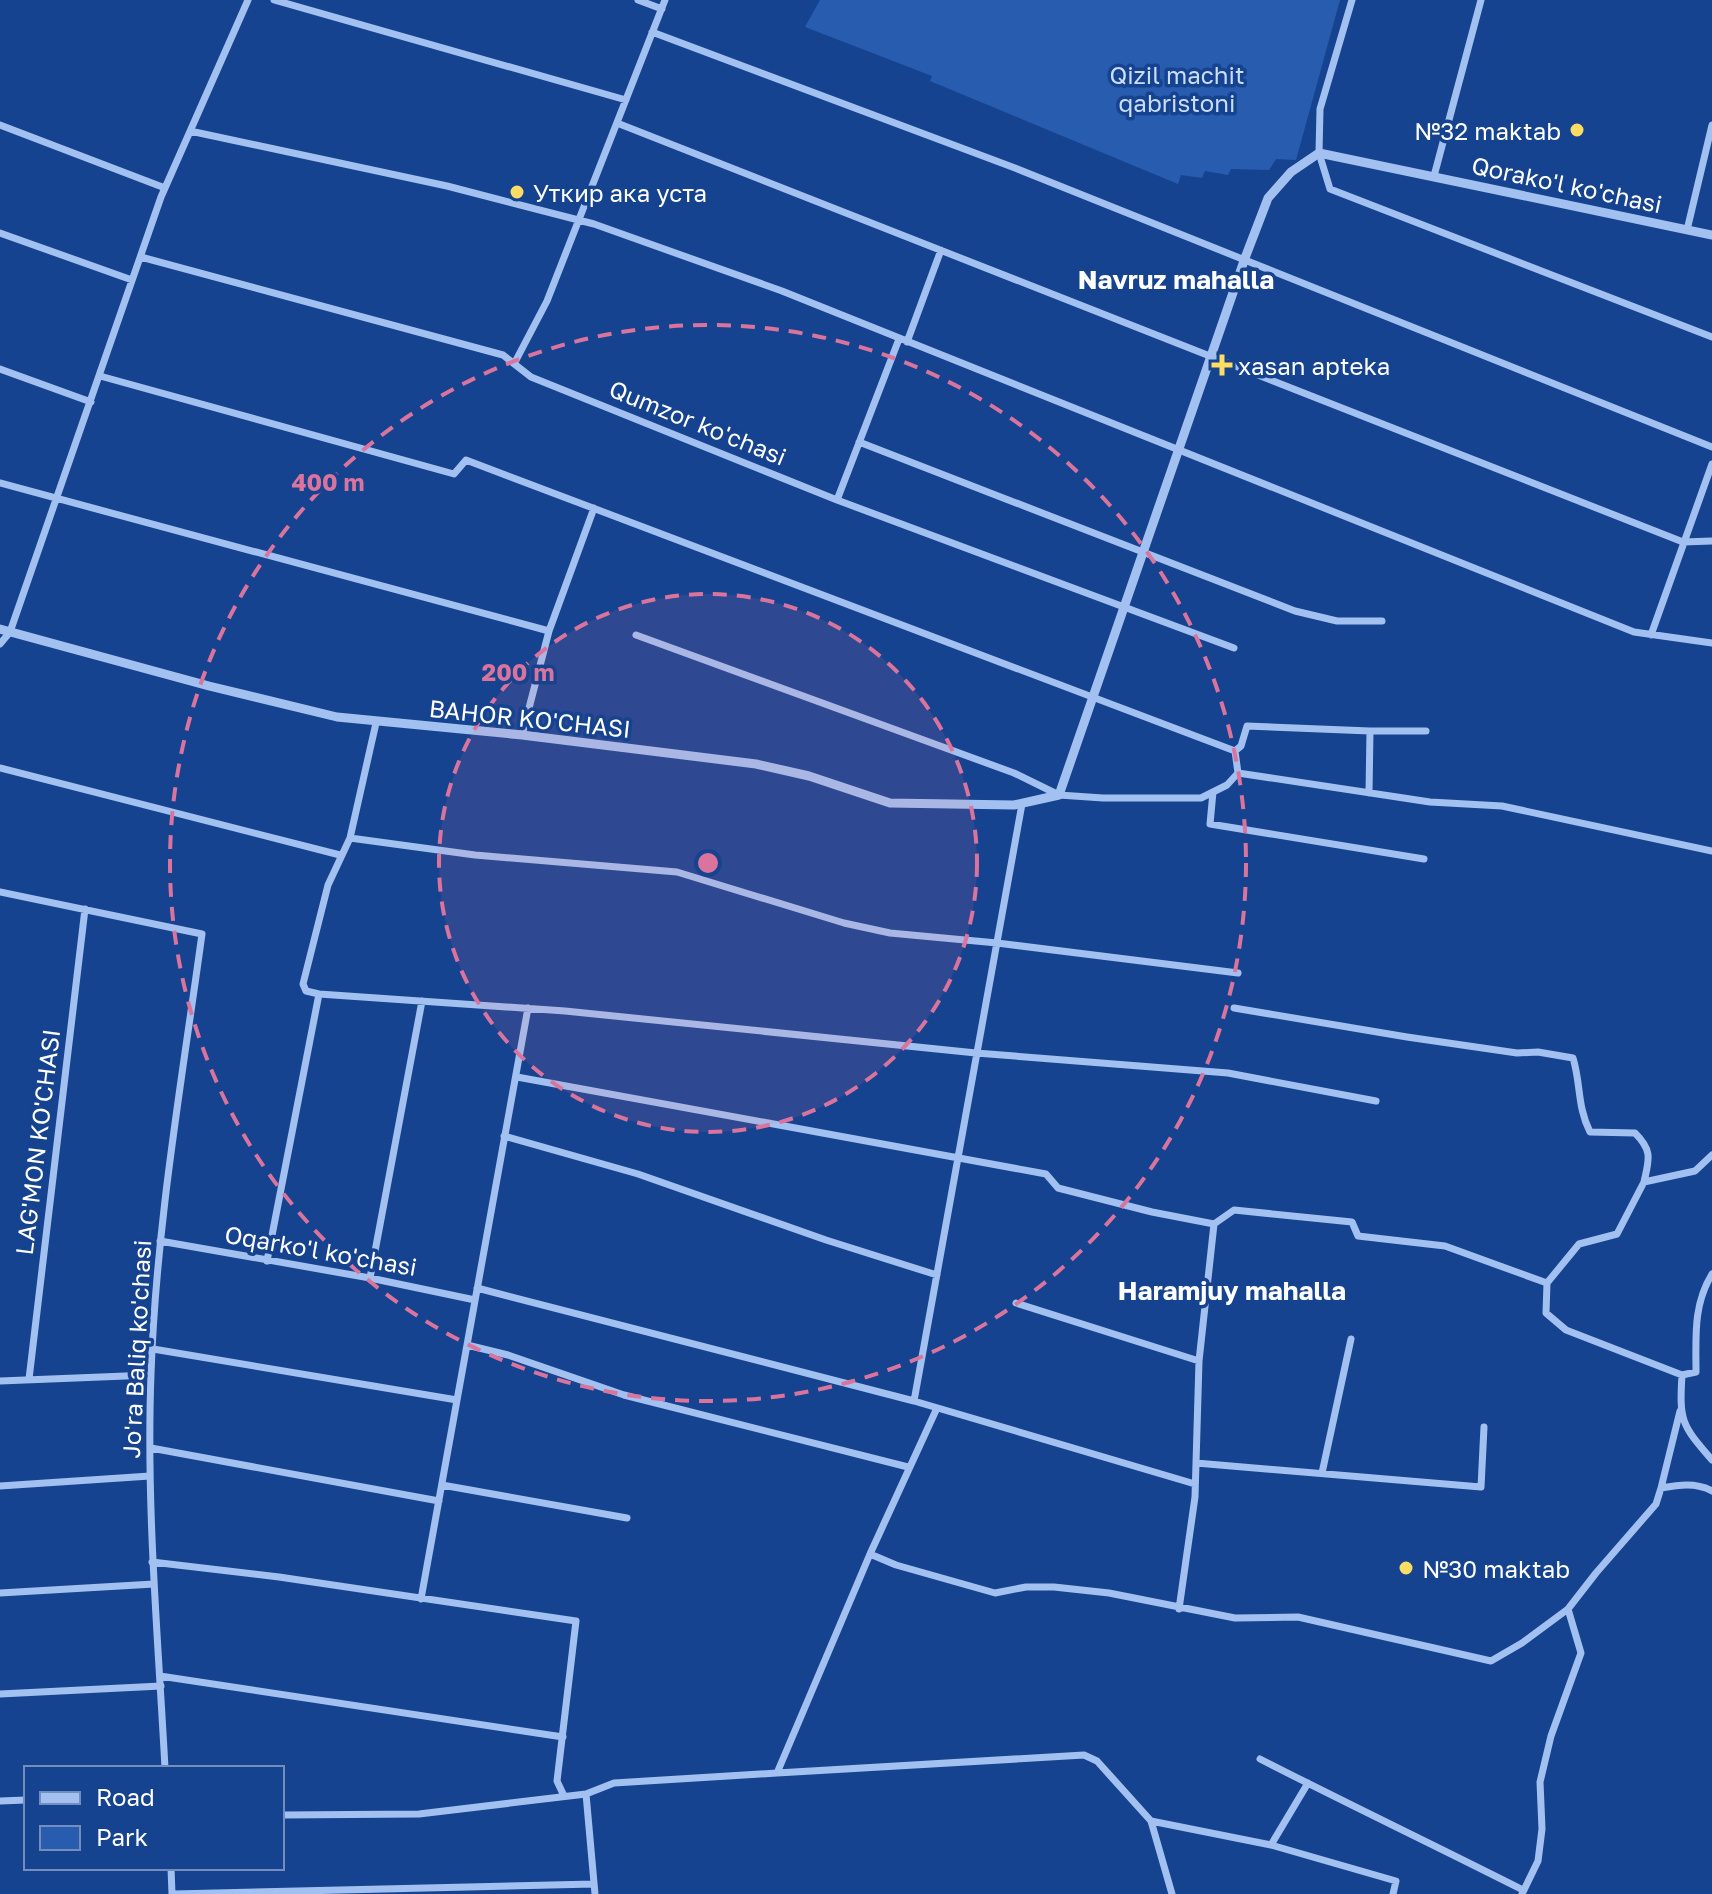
<svg xmlns="http://www.w3.org/2000/svg" width="1712" height="1894" font-family="'Golos Text',sans-serif">
<style>
.green{fill:#285caf}
.lines{fill:none;stroke-linecap:round;stroke-linejoin:round}
.minor{stroke:#a3c1f0;stroke-width:7}
.tertiary{stroke:#a3c1f0;stroke-width:9}
.ring{fill:none;stroke:#da749d;stroke-width:4;stroke-dasharray:14 10}
.poi-dot{fill:#ffdc62;stroke:#164390;stroke-width:3}
.labels{text-anchor:middle;dominant-baseline:central;stroke-width:7;stroke-linejoin:round;paint-order:stroke}
.park-label{font-size:24px;fill:#caddfb;stroke:#164390}
.poi-label{font-size:24px;fill:#fff;stroke:#164390;text-anchor:start}
.street-label{font-size:24px;fill:#fff;stroke:#164390}
.neighbourhood-label{font-size:26px;font-weight:bold;fill:#fff;stroke:#164390}
.centre{fill:#da749d;stroke:#164390;stroke-width:4}
.ring-label{font-size:24px;text-anchor:middle;font-weight:bold;fill:#da749d;stroke:#164390;stroke-width:7;stroke-linejoin:round;paint-order:stroke}
</style>
<rect width="100%" height="100%" fill="#164390"/>
<path class="green" d="M 820,0 L 1340,0 L 1296,160 L 1276,159 L 1269,170 L 1231,169 L 1228,175 L 1205,171 L 1202,178 L 1181,175 L 1178,184 L 930,81 L 932,76 L 805,27 Z"/>
<g class="lines">
<path class="minor" d="M 274,0 L 626,100
M 638,0 L 662,9
M 1352,0 L 1320,109 L 1319,153 L 1330,189 L 1712,337
M 652,32 L 1015,168 L 1712,447
M 617,123 L 1683,542 L 1712,541
M 0,125 L 165,188
M 190,131 L 447,186 L 594,224 L 782,291 L 1634,632 L 1712,643
M 1434,176 L 1481,0
M 1687,230 L 1712,125
M 0,233 L 132,280
M 141,257 L 503,355 L 531,377 L 837,500 L 1234,648
M 907,342 L 941,250
M 514,364 L 547,301 L 665,0
M 0,369 L 91,402
M 100,376 L 454,474 L 466,460 L 1235,751
M 859,442 L 1295,611 L 1337,621 L 1382,621
M 0,483 L 549,631
M 837,500 L 899,339
M 636,635 L 1014,773 L 1059,795 L 1103,798 L 1201,798 L 1227,785 L 1238,773 L 1235,751 L 1241,746 L 1247,726 L 1370,731 L 1426,731
M 1651,635 L 1712,464
M 0,644 L 10,632 L 161,197 L 248,0
M 376,723 L 350,838 L 328,885 L 303,984 L 306,991 L 319,994 L 565,1011 L 976,1053 L 1228,1073 L 1376,1101
M 522,735 L 549,631 L 594,508
M 0,768 L 340,855
M 1238,773 L 1430,802 L 1502,806 L 1712,851
M 1213,792 L 1210,824 L 1424,859
M 1369,793 L 1370,731
M 350,838 L 475,855 L 677,872 L 844,923 L 890,933 L 997,943 L 1238,973
M 0,892 L 202,934 C 182,1080 156,1227 151,1374 C 146,1506 158,1637 165,1768
M 1234,1008 L 1407,1037 L 1517,1053 L 1538,1052 L 1573,1058 C 1581,1084 1577,1106 1590,1132 L 1635,1133 C 1653,1151 1649,1159 1644,1182
M 517,1077 L 1046,1174 L 1058,1188 L 1152,1212 L 1214,1224 L 1234,1210 L 1352,1222 L 1358,1236 L 1445,1246 L 1547,1283
M 504,1136 L 638,1174 L 826,1240 L 937,1275
M 1712,1155 L 1695,1171 L 1644,1182 L 1617,1234 L 1579,1244 L 1547,1283 L 1546,1313 L 1566,1330 L 1682,1375 L 1696,1372 C 1696,1337 1693,1305 1712,1274
M 160,1241 L 370,1278 L 475,1300
M 267,1261 L 319,994
M 370,1278 L 422,1001
M 477,1288 L 914,1401 L 1195,1484
M 1016,1303 L 1199,1361
M 467,1345 L 508,1355 L 624,1395 L 908,1467
M 153,1349 L 457,1400
M 1682,1375 C 1679,1422 1682,1425 1712,1460
M 29,1379 L 85,909
M 0,1381 L 151,1375
M 914,1401 L 1022,804
M 1680,1411 L 1661,1488 C 1678,1485 1696,1482 1712,1491
M 151,1448 L 439,1501
M 1196,1463 L 1481,1487 L 1484,1427
M 1322,1473 L 1351,1339
M 442,1485 L 627,1518
M 0,1486 L 150,1476
M 870,1554 L 896,1565 L 995,1593 L 1026,1587 L 1054,1587 L 1109,1593 L 1235,1618 L 1298,1617 L 1491,1661 L 1522,1643 L 1568,1609 L 1596,1573 L 1656,1504 L 1661,1488
M 152,1562 L 279,1577 L 576,1621 L 557,1781 L 564,1796
M 0,1593 L 154,1584
M 421,1599 L 528,1008
M 1179,1609 L 1195,1497 L 1199,1361 L 1214,1224
M 160,1676 L 563,1737
M 0,1694 L 161,1686
M 1260,1759 C 1348,1804 1436,1846 1523,1890
M 777,1773 L 1084,1755 L 1097,1761 L 1151,1821 L 1172,1894
M 586,1794 L 595,1894
M 0,1801 L 26,1800
M 282,1815 L 419,1814 L 586,1794 L 614,1783 L 777,1773 L 870,1554 L 937,1408
M 1151,1821 L 1271,1845 L 1396,1881 L 1393,1894
M 1271,1845 L 1308,1783
M 171,1868 L 172,1894
M 174,1894 L 594,1884
M 1522,1894 L 1538,1861 L 1542,1829 L 1540,1782 L 1551,1736 L 1581,1653 L 1568,1609"/>
<path class="tertiary" d="M 0,629 L 209,686 L 337,717 L 522,735 L 756,764 L 809,776 L 890,803 L 1014,805 L 1059,795 L 1245,258 L 1268,198 L 1291,172 L 1319,153 L 1712,235"/>
</g>
<circle cx="708" cy="863" r="269" fill="#da749d" fill-opacity=".12"/>
<g class="ring">
<circle cx="708" cy="863" r="269"/>
<circle cx="708" cy="863" r="538"/>
</g>
<g class="poi-dot">
<circle cx="1577" cy="130" r="8"/>
<circle cx="517" cy="192" r="8"/>
<path d="M1218 353h8v8h8v8h-8v8h-8v-8h-8v-8h8z"/>
<circle cx="1406" cy="1568" r="8"/>
</g>
<g class="labels">
<g class="park-label">
<text x="1177" y="74">Qizil machit<tspan x="1177" dy="28">qabristoni</tspan></text>
</g>
<g class="poi-label">
<text x="1561" y="130" text-anchor="end">№32 maktab</text>
<text x="533" y="192">Уткир ака уста</text>
<text x="1238" y="365">xasan apteka</text>
<text x="1422" y="1568">№30 maktab</text>
</g>
<g class="street-label">
<text transform="translate(1567 184) rotate(12)">Qorako'l ko'chasi</text>
<text transform="translate(698 422) rotate(22)">Qumzor ko'chasi</text>
<text transform="translate(530 718) rotate(6)">BAHOR KO'CHASI</text>
<text transform="translate(37 1142) rotate(-83)">LAG'MON KO'CHASI</text>
<text transform="translate(321 1250) rotate(10)">Oqarko'l ko'chasi</text>
<text transform="translate(136 1349) rotate(-87)">Jo'ra Baliq ko'chasi</text>
</g>
<g class="neighbourhood-label">
<text x="1176" y="279">Navruz mahalla</text>
<text x="1232" y="1290">Haramjuy mahalla</text>
</g>
</g>
<circle cx="708" cy="863" r="12" class="centre"/>
<g class="ring-label">
<text x="328" y="491">400 m</text>
<text x="518" y="681">200 m</text>
</g>
<rect x="24" y="1766" width="260" height="104" fill="#164390" stroke="#738ebc" stroke-width="2"/>
<rect x="40" y="1792" width="40" height="12" fill="#a3c1f0" stroke="#738ebc" stroke-width="2"/>
<text x="96" y="1806" font-size="24" fill="#ffffff">Road</text>
<rect x="40" y="1826" width="40" height="24" fill="#285caf" stroke="#738ebc" stroke-width="2"/>
<text x="96" y="1846" font-size="24" fill="#ffffff">Park</text>
</svg>
